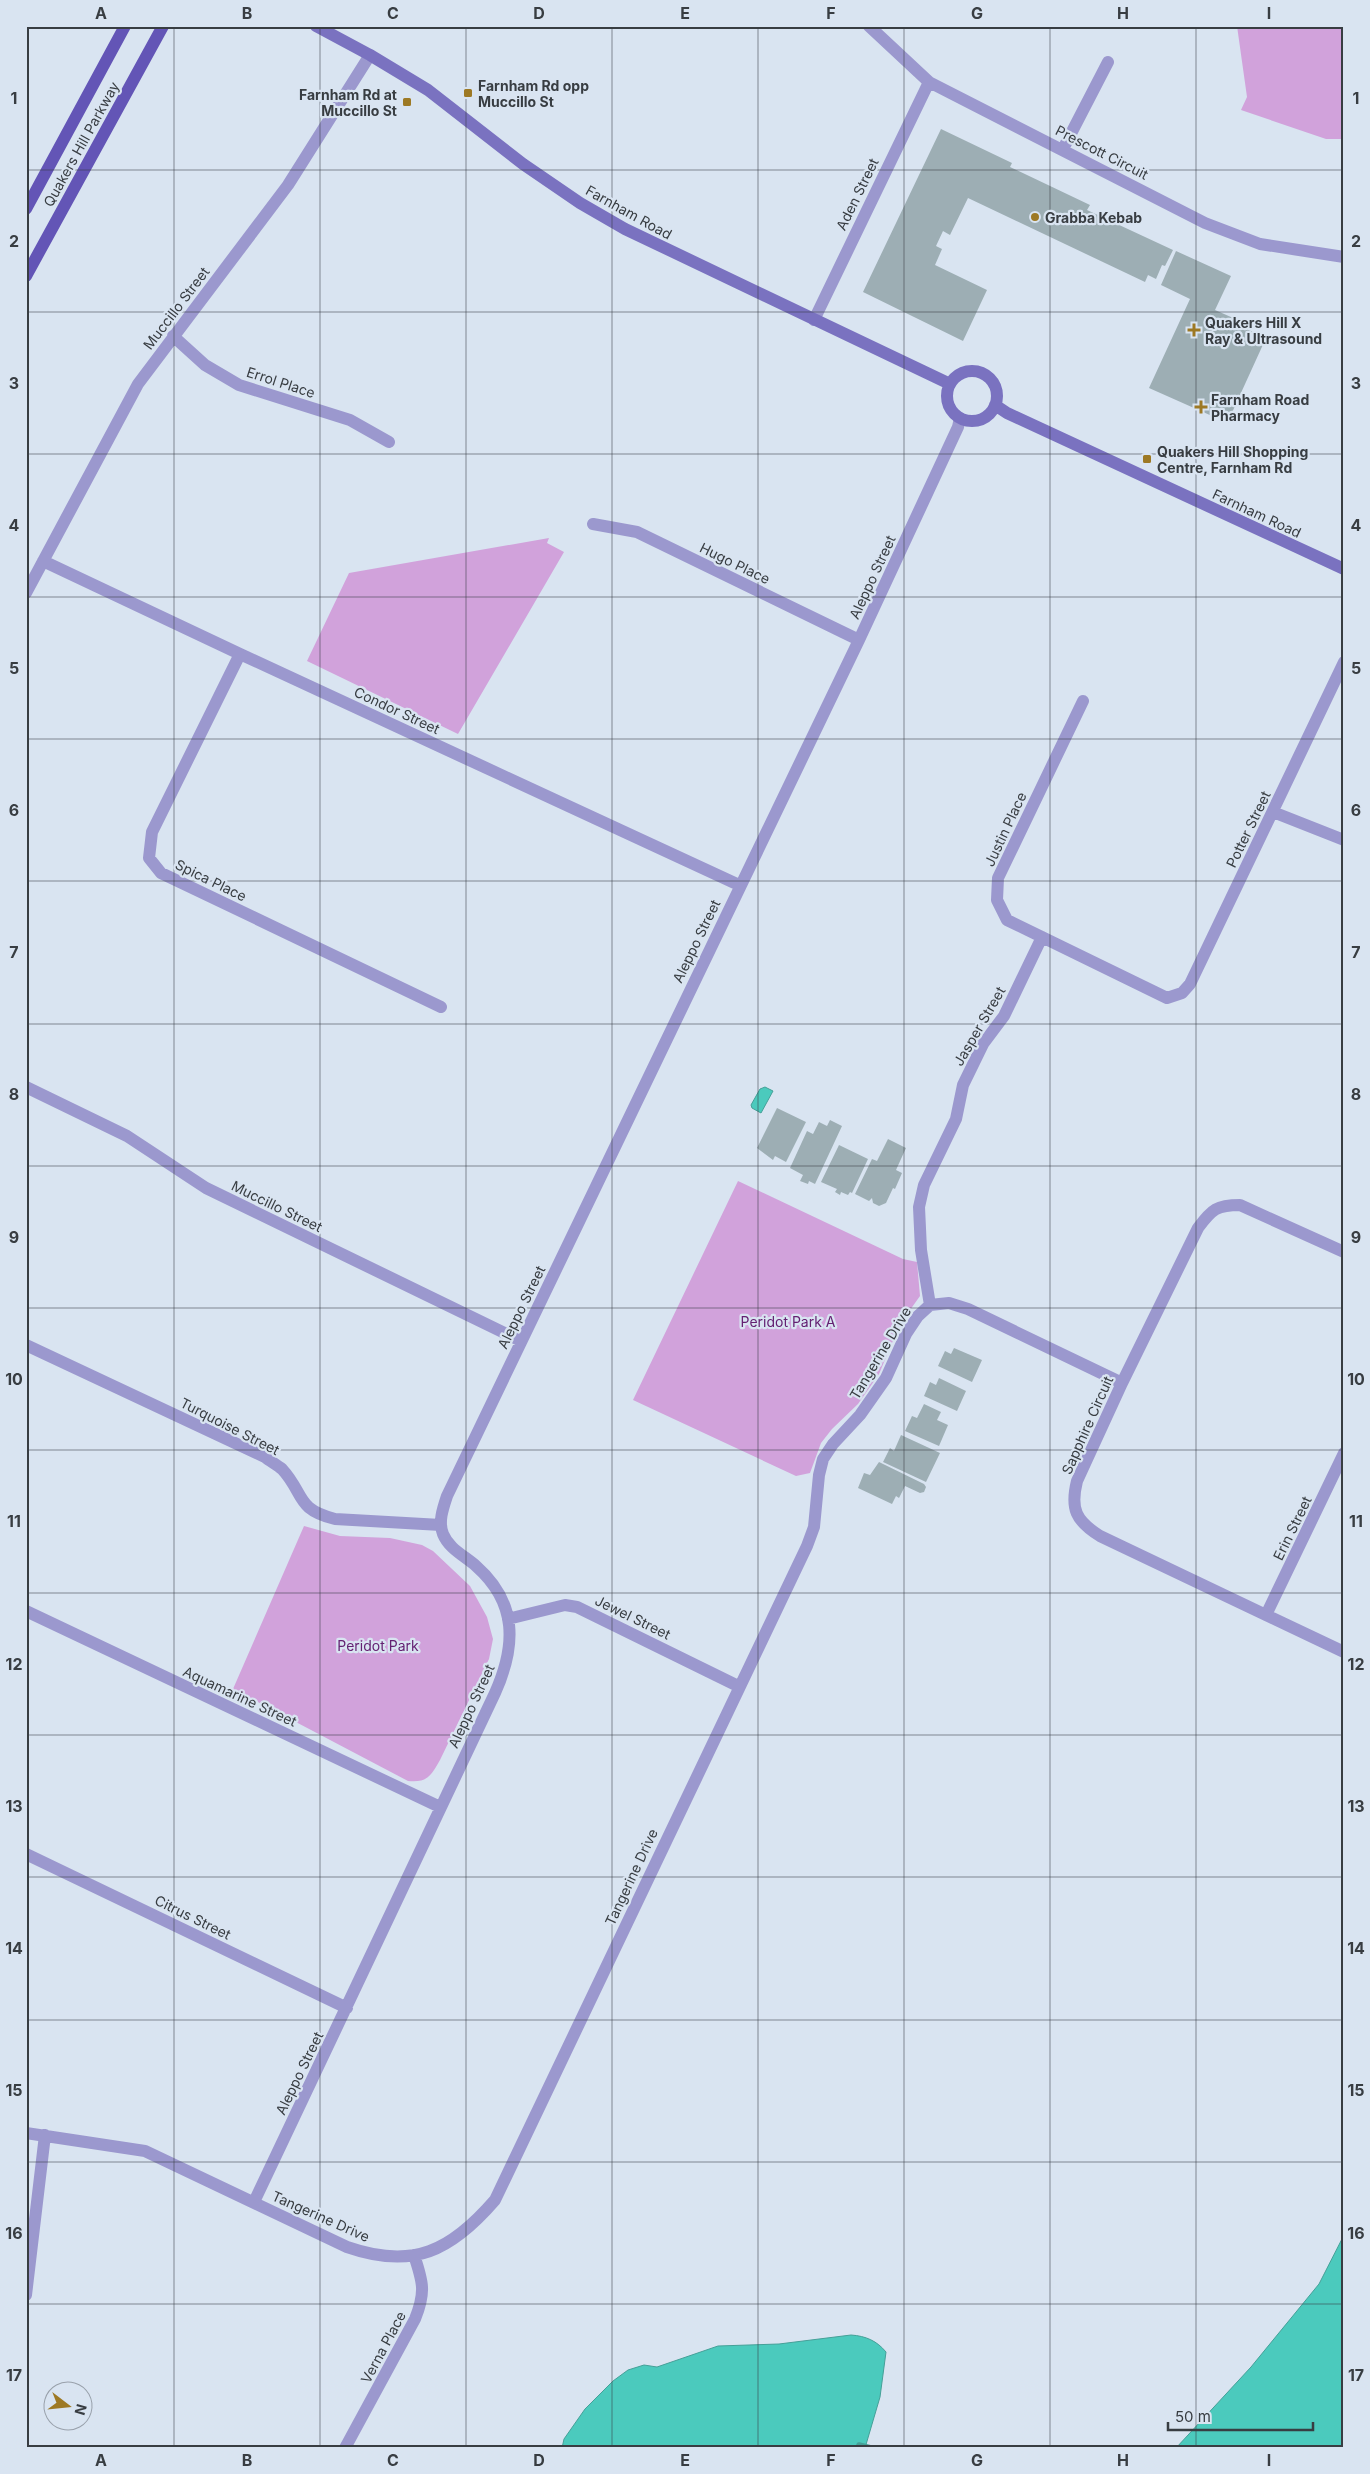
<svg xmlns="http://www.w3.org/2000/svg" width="1370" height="2474" font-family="Inter,sans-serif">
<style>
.green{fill:#d1a2db}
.water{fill:#4bcabd;stroke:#45a098}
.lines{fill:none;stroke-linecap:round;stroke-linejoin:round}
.stream{stroke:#45a098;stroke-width:5.5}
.building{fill:#9daeb4}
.street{stroke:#9b98ce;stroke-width:12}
.secondary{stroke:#7a72c0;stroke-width:12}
.primary{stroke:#6355b6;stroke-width:12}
.grid{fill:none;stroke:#383d42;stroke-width:1;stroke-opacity:0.55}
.poi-dot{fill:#9d7924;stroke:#d9e4f1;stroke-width:2}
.labels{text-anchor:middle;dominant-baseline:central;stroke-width:4.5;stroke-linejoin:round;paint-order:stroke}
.poi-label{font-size:14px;font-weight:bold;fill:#383d42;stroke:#d9e4f1;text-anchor:start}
.street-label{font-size:14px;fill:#383d42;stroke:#d9e4f1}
.park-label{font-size:14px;fill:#642172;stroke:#d9e4f1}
.neatline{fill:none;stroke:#383d42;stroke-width:2}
.grid-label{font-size:16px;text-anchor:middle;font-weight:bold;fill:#383d42}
</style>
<rect width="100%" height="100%" fill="#d9e4f1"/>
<path class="green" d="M 1237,26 L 1344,26 L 1344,139 L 1326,139 L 1241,110 L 1247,97 Z
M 549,538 L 547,543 L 564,552 L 458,734 L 307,661 L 349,573 Z
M 738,1181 L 903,1259 L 917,1262 L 920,1296 L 900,1324 L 879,1374 L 858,1404 L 832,1429 L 821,1443 L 810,1473 L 796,1476 L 633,1400 Z
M 304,1526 L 340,1536 L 390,1538 L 422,1545 L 433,1551 L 470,1586 L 487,1617 L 493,1639 L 489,1659 L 440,1760 C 431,1776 427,1783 408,1781 L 233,1689 Z"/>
<path class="water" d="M 765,1087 L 773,1091 L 761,1113 L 752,1108 L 751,1105 L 760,1089 Z
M 1344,2235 L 1344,2448 L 1176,2448 L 1251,2367 L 1319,2284 Z
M 851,2335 C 866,2336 877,2341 886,2352 L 880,2397 L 865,2448 L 562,2448 L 564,2439 L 585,2409 L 613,2381 L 628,2370 L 644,2365 L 657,2367 L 718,2346 L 779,2344 Z"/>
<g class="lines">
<path class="stream" d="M 859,2445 L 871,2448"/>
</g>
<path class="building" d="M 941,129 L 1012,163 L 1010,167 L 1090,205 L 1087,210 L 1173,250 L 1165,266 L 1162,265 L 1156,279 L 1148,275 L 1145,282 L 968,198 L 950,235 L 943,231 L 936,246 L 942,249 L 935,265 L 987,290 L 963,341 L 863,292 Z
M 1176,251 L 1231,276 L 1215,310 L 1240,321 L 1238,325 L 1266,338 L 1230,417 L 1224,414 L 1221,420 L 1149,388 L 1190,299 L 1161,285 Z
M 777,1108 L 806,1122 L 786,1162 L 775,1156 L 773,1160 L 757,1148 Z
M 830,1120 L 842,1126 L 815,1184 L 809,1181 L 808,1184 L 800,1181 L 803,1175 L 790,1168 L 807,1131 L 813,1134 L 819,1122 L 827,1126 Z
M 888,1139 L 906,1148 L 896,1170 L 902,1173 L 895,1189 L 893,1188 L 886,1203 L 879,1206 L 873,1203 L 872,1198 L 869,1201 L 855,1194 L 872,1159 L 877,1161 Z
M 839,1145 L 868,1159 L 852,1193 L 850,1192 L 848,1195 L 841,1192 L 840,1195 L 835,1192 L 837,1189 L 821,1182 Z
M 954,1348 L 982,1360 L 972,1382 L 938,1366 L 945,1351 L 951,1354 Z
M 939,1378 L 966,1391 L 957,1411 L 924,1396 L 930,1382 L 936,1385 Z
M 924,1404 L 941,1412 L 937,1420 L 948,1425 L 939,1446 L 905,1431 L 912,1416 L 917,1418 Z
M 901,1435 L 940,1453 L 926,1482 L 883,1462 L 890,1448 L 894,1451 Z
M 879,1462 L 924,1484 L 926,1487 L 924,1492 L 920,1493 L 905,1486 L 899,1498 L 896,1496 L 892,1504 L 858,1488 L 864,1473 L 870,1475 Z"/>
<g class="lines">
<path class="street" d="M 869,26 L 929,82 L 1205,223 L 1260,244 L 1344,257
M 1063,149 L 1108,62
M 814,320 L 929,82
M 173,336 L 205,365 L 239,385 L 350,420 L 389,442
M 593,524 L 637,532 L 859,640
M 43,561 L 240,654 L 739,885
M 26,593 L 138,384 L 288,185 L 370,55
M 240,654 L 152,832 L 149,858 L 161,873 L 441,1007
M 1083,701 L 998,878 L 997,900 L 1007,920 L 1167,998 L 1182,993 L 1190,984 L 1344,662
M 1273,812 L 1344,840
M 26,1087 L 127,1136 L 206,1188 L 521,1341
M 1344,1252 L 1240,1205 C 1217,1205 1212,1209 1198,1228 L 1122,1383 L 1077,1481 C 1070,1509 1076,1521 1100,1536 L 1344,1652
M 930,1305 L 921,1250 L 919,1207 L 924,1185 L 956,1119 L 963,1085 L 983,1044 L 1004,1016 L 1042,937
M 26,1345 L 265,1457 C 270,1461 277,1465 282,1469 C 305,1494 295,1509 335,1519 L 441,1525
M 26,1611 L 440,1807
M 1266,1615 L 1344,1453
M 508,1619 L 565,1605 L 577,1607 L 738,1686
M 26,1854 L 347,2008
M 26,2133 L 145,2151 L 347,2247 C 413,2270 451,2251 495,2200 L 807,1546 L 814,1527 L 819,1475 L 823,1459 L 833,1444 L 860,1415 L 886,1378 L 906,1334 L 918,1316 L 930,1305 L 949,1303 L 968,1309 L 1122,1383
M 254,2202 L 495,1693 C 516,1646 518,1603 476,1566 C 465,1556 449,1549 443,1534 C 438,1522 443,1508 447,1496 L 859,640 L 958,427 L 960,418
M 26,2295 L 45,2135
M 345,2448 L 415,2319 C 426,2292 423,2282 414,2255"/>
<path class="secondary" d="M 316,26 L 370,55 L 428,90 L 523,164 L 580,203 L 625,229 L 950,384
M947 396a25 25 0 1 1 50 0a25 25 0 1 1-50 0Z
M 995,405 L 1007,413 L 1344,569"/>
<path class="primary" d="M 26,209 L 125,26
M 26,276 L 163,26"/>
</g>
<path class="grid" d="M 174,26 L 174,2448M 320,26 L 320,2448M 466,26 L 466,2448M 612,26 L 612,2448M 758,26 L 758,2448M 904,26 L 904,2448M 1050,26 L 1050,2448M 1196,26 L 1196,2448M 26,170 L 1344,170M 26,312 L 1344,312M 26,454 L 1344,454M 26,597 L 1344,597M 26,739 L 1344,739M 26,881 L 1344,881M 26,1024 L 1344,1024M 26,1166 L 1344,1166M 26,1308 L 1344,1308M 26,1450 L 1344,1450M 26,1593 L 1344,1593M 26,1735 L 1344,1735M 26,1877 L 1344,1877M 26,2020 L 1344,2020M 26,2162 L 1344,2162M 26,2304 L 1344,2304"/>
<g class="poi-dot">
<rect x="463" y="88" width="10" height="10" rx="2.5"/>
<rect x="402" y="97" width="10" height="10" rx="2.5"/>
<circle cx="1035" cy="217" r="5"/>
<path d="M1191.5 322.5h5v5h5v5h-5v5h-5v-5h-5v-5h5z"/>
<path d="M1198.5 399.5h5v5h5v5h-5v5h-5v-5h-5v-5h5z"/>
<rect x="1142" y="454" width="10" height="10" rx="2.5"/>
</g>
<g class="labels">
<g class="poi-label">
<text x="478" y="85">Farnham Rd opp<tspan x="478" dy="16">Muccillo St</tspan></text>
<text x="397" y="94" text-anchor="end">Farnham Rd at<tspan x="397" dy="16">Muccillo St</tspan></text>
<text x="1045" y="217">Grabba Kebab</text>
<text x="1205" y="322">Quakers Hill X<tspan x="1205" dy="16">Ray &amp; Ultrasound</tspan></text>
<text x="1211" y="399">Farnham Road<tspan x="1211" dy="16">Pharmacy</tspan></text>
<text x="1157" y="451">Quakers Hill Shopping<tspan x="1157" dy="16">Centre, Farnham Rd</tspan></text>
</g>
<g class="street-label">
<text transform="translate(81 144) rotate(-61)">Quakers Hill Parkway</text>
<text transform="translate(1102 152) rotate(27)">Prescott Circuit</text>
<text transform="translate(857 194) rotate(-64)">Aden Street</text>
<text transform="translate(629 212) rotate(29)">Farnham Road</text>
<text transform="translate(176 308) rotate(-53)">Muccillo Street</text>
<text transform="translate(281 382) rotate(18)">Errol Place</text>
<text transform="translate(1257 513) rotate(25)">Farnham Road</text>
<text transform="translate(735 563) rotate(26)">Hugo Place</text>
<text transform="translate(872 577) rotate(-65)">Aleppo Street</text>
<text transform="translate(397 710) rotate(25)">Condor Street</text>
<text transform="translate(1005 829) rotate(-65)">Justin Place</text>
<text transform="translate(1248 829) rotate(-64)">Potter Street</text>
<text transform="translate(211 880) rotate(26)">Spica Place</text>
<text transform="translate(696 941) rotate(-64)">Aleppo Street</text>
<text transform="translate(979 1026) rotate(-60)">Jasper Street</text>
<text transform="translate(277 1206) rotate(26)">Muccillo Street</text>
<text transform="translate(521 1307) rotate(-64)">Aleppo Street</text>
<text transform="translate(880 1353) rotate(-59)">Tangerine Drive</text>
<text transform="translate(1087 1425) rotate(-66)">Sapphire Circuit</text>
<text transform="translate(230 1426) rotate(27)">Turquoise Street</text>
<text transform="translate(1292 1528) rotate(-64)">Erin Street</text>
<text transform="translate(633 1617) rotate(26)">Jewel Street</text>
<text transform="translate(240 1696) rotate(25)">Aquamarine Street</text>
<text transform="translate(471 1706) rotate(-65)">Aleppo Street</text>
<text transform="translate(631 1877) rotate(-65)">Tangerine Drive</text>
<text transform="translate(193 1917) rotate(26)">Citrus Street</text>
<text transform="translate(299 2073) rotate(-64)">Aleppo Street</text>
<text transform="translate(321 2216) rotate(24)">Tangerine Drive</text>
<text transform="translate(383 2347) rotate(-62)">Verna Place</text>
</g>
<g class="park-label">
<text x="788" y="1321">Peridot Park A</text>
<text x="378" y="1645">Peridot Park</text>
</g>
</g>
<rect width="1370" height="2474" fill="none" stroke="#d9e4f1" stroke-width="55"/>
<g transform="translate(68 2406) rotate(106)"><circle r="24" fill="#d9e4f1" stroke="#99a1ab"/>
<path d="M0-4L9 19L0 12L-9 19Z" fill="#9d7924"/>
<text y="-8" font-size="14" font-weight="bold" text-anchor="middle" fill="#383d42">N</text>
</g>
<path d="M1168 2422v8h145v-8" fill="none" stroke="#383d42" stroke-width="2.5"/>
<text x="1175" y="2422" font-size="15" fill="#383d42" stroke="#d9e4f1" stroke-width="4" paint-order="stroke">50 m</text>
<rect x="28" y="28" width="1314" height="2418" class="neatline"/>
<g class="grid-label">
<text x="101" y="19">A</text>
<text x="247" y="19">B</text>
<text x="393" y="19">C</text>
<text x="539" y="19">D</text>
<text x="685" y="19">E</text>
<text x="831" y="19">F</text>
<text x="977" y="19">G</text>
<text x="1123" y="19">H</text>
<text x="1269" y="19">I</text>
<text x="14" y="104">1</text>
<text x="1356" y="104">1</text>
<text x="14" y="247">2</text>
<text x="1356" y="247">2</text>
<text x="14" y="389">3</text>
<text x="1356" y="389">3</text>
<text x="14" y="531">4</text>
<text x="1356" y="531">4</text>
<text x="14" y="674">5</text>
<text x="1356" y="674">5</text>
<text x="14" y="816">6</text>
<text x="1356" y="816">6</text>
<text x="14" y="958">7</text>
<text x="1356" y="958">7</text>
<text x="14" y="1100">8</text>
<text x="1356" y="1100">8</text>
<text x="14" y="1243">9</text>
<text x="1356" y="1243">9</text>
<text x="14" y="1385">10</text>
<text x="1356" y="1385">10</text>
<text x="14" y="1527">11</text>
<text x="1356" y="1527">11</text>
<text x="14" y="1670">12</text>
<text x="1356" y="1670">12</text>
<text x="14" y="1812">13</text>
<text x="1356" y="1812">13</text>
<text x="14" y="1954">14</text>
<text x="1356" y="1954">14</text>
<text x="14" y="2096">15</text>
<text x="1356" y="2096">15</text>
<text x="14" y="2239">16</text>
<text x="1356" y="2239">16</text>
<text x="14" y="2381">17</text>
<text x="1356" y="2381">17</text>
<text x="101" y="2466">A</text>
<text x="247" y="2466">B</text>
<text x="393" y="2466">C</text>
<text x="539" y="2466">D</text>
<text x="685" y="2466">E</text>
<text x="831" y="2466">F</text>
<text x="977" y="2466">G</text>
<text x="1123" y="2466">H</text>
<text x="1269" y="2466">I</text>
</g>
</svg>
